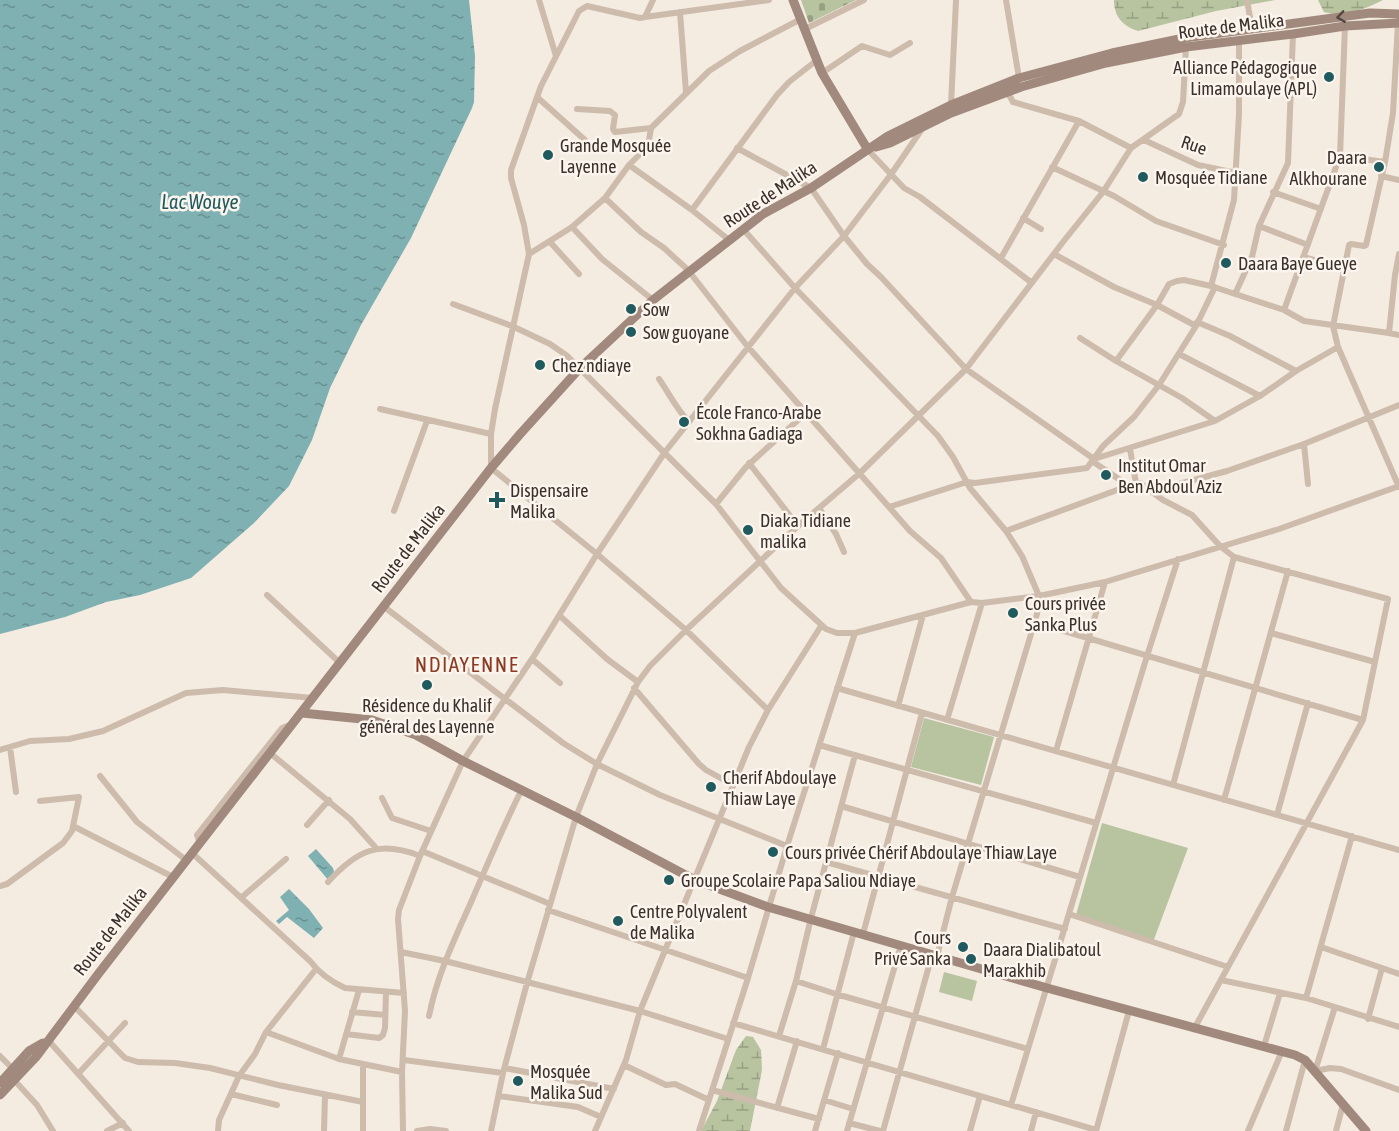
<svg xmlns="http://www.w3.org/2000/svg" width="1399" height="1131" font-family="'Asap Condensed',sans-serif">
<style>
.wetland{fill:url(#wetland-marsh)}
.cemetery{fill:url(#cemetery-stones)}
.pitch{fill:#b8c4a0}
.water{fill:url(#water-ripples)}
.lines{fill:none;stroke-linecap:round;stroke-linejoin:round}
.street{stroke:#cdbbac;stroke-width:6}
.secondary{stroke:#a18a7d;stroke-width:9}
.oneway{stroke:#544640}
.poi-dot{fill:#1f5a5e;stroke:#fbf5ee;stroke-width:2}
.labels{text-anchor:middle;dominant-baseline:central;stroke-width:5;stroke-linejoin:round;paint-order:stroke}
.street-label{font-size:18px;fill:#3b302b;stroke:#fbf5ee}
.poi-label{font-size:18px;fill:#3b302b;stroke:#fbf5ee;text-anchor:start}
.water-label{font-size:20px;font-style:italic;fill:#1f5a5e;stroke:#fbf5ee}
.quarter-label{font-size:21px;letter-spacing:1.5px;fill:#8c3b22;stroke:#fbf5ee}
</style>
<defs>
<pattern id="wetland-marsh" width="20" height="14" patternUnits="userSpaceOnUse" patternTransform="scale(1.5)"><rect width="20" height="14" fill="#b8c4a0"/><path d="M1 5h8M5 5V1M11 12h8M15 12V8" fill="none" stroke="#97a083"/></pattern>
<pattern id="cemetery-stones" width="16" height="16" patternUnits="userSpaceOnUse" patternTransform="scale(1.5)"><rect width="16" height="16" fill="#b8c4a0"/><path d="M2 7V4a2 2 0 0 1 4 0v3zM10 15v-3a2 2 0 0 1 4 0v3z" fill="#97a083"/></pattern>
<pattern id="water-ripples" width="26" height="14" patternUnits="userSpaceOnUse" patternTransform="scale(1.5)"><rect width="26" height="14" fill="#7fb0b2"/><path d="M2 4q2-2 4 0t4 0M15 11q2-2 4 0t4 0" fill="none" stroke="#699091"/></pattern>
</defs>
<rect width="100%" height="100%" fill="#f4ebe1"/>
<path class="wetland" d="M 1114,0 L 1275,0 L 1216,11 L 1138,31 C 1123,26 1114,17 1114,0 Z
M 1318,0 L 1383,0 C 1366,9 1343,18 1324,12 Z
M 746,1036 L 753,1037 L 761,1050 L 762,1070 L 750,1131 L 701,1131 L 717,1101 L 736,1050 Z"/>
<path class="cemetery" d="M 801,0 L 856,0 L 809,23 Z"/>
<path class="pitch" d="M 924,718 L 994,737 L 981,785 L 911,767 Z
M 1102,823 L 1188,848 L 1153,942 L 1076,915 Z
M 944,972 L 977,981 L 972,1001 L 939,992 Z"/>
<path class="water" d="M 0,0 L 469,0 L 475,56 L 474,102 L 472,108 L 411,238 L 361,325 L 330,388 L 312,440 L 289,486 L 254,523 L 191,578 L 140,595 L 106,602 L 65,617 L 0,634 Z
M 316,849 L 333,868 L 334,872 L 329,881 L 308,856 Z
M 289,889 L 309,909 L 323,928 L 314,938 L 287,917 L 279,924 L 276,921 L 289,910 L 280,897 Z"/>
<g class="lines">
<path class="street" d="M 539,0 L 556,56
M 653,0 L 645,17 L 640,18 L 587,6 L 579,11 L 541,86 L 511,170 L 511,178 L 524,225 L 529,254 L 495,409 L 491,434 L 491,468 L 597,554 L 686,630 L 768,710
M 1006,0 L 1019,78
M 1247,0 L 1252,29
M 680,12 L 686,92
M 645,17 L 769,0
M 1398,23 L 1393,113 L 1385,162 L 1366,245 L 1364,246 L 1351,244 L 1349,245 L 1333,326 L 1338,347 L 1399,487
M 805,29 L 864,0
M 822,73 L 862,46 L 890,55 L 910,43
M 1008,93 L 1013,102 L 1079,121 L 1131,148
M 537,97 L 585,140
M 951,105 L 956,0
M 577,109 L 610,111 L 615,115 L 613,129 L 615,132 L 651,128 L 709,71 L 740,51 L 801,19
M 1144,140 L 1198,165 L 1236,173
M 737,148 L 811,188 L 844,236 L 867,264 L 881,277 L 966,369 L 1094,459 L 1215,421
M 868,150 L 904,188 L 920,197 L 1032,283
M 1340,156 L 1385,162
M 629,165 L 692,210 L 729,240
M 1052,167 L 1114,196 L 1156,221 L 1224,245
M 1381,176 L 1399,180
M 1273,192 L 1321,209
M 605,198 L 641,232 L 664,248 L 688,270 L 748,347 L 889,507 L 967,482 L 975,483 L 1087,468 L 1103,446 L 1134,417 L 1159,385 L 1196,326 L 1215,287
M 692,210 L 777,95 L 789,82 L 817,60
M 1023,218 L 1041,229
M 1259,226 L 1308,245
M 572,227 L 602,259 L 653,300
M 743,229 L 795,288 L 938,436 L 953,457 L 970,488 L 1006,531 L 1022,556 L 1039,596 L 1037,614 L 952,897 L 937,956
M 550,242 L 579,274
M 529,254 L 572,227 L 605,198 L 629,165 L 648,146 L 651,128
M 1054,254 L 1114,287 L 1157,305 L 1196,326
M 1303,257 L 1344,268
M 1001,258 L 1079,121
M 1211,286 L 1234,200 L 1239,114 L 1239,41
M 1235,294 L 1252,257 L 1259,226 L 1288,163 L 1293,34
M 453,304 L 512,326 L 550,344 L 566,355 L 716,504 L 781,588 L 826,629 L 837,633 L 855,633 L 971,602 L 982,603 L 1039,596 L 1105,582 L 1279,529 L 1399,486
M 1284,310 L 1340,156 L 1345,26
M 1197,322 L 1230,336 L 1296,371 L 1338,347
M 1389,333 L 1399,335
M 1080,338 L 1116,361 L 1182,398 L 1215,421 L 1260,396 L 1296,371
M 1179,354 L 1260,396
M 1116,361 L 1157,305 L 1169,284 L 1177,281 L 1184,280 L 1211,286 L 1284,310 L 1304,321 L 1389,333 L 1395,275 L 1399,254
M 659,379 C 669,393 677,410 689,422
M 380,409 L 491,434
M 1304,444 L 1308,484
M 1130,449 L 1136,483 L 1140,483 L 1163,500 L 1192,515 L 1220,546 L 1234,557 L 1388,599 L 1363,720 L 1194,1029
M 1092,461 L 1129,486
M 749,463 L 798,526
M 1153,491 L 1227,471 L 1304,444 L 1399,405
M 716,504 L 746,467 L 807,412
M 889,507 L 910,531 L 941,558 L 971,602
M 819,508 L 836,534 L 844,552
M 394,511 L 427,421
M 1006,531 L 1136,483
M 267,595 L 340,663
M 383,606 L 563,743 L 597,764 L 660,795 L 787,846
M 560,616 L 607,659 L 638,682
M 1034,622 L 1363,720
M 1271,633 L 1375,662
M 532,659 L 560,683
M 634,688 L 699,764 L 706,770 L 733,785
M 837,688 L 1399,850
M 898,706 L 923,615
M 947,720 L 982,603
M 819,745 L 1096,823
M 10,747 L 16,792
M 0,750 L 30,741 L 69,739 L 103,731 L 186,693 L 223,690 L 313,698
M 1056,751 L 1105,582
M 270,753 L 350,819 L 376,848
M 100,776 L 137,822 L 186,860
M 1173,785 L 1234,557
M 382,798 L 392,818 L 431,831
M 1224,800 L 1288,571
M 841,806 L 1080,877
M 1277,815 L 1308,703
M 307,825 L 329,800
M 73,826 L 173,877
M 200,843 L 197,835 L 282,728 L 292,724
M 422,851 L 550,904
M 192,853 L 310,961 C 319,973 332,982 345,988 L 404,993
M 826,862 L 1065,929
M 328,882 C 357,850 379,840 420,856
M 0,886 L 7,884 L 63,843 L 72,831 L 79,797 L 40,801
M 242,897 L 286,859
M 548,910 L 748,978
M 1069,914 L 1228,967
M 863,934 L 922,713
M 1321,947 L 1399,974
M 401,952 L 445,961 L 640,1011 L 728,1039
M 1221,980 L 1306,998 L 1335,1007 L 1315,1071
M 796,981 L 836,994 L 1028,1049
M 1306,998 L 1352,836
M 74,1006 L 125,1058 L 138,1062 L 175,1063 L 210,1068 L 278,1085 L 363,1102
M 1335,1007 L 1399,1027
M 352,1012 L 385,1015
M 429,1016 C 437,975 455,938 472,900 C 488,863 503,827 521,791
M 1368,1019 L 1382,968
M 733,1023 L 1096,1130
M 266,1032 L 339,1059 L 402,1072
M 346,1034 L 379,1038 L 383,1035 L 385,1028 L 386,992
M 779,1036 L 796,981 L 811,918 L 855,755
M 48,1040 L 129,1131
M 1264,1046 L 1280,993
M 823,1049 L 854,932
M 0,1056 L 13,1069
M 339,1059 L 359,990
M 404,1060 L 503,1073
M 624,1065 L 666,1085 L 675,1084 L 709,1100
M 505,1068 L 614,1089
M 1315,1071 L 1330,1068 L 1341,1069 L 1399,1090
M 78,1074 L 125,1023
M 15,1081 L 37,1105 L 53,1131
M 712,1090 L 819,1119
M 231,1094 L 277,1105
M 499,1096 L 578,1107 L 601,1117
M 824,1100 L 853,1109
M 1011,1105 L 1147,656 L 1178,559
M 777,1108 L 797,1041
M 849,1123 L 880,1131
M 107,1131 L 123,1123
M 218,1131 L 219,1120 L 239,1076 L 255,1054 L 266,1032 L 316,969
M 324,1131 L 325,1095
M 363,1131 L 363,1064
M 403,1131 L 402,1072 L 405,1011 L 398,919 L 399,910 L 420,856 L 463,761 L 534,656 L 597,554 L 665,452 L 795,288 L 844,236 L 892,173 L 922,129
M 417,1131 L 430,1129 L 446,1131
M 491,1131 L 503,1073 L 527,983 L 576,817 L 597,764 L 638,682 L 650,666 L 686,630 L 798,526 L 860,473 L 966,369 L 1063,242 L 1103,192 L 1131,148 L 1179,114 L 1183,102 L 1186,47
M 595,1131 L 626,1060 L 640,1011 L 749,747 L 768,710 L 821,626
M 699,1131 L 748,978 L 787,846 L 855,633
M 815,1131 L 838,1053
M 847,1131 L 901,945
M 883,1131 L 932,955
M 970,1131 L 980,1096
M 1031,1131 L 1036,1112
M 1096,1131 L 1129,1011
M 1248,1131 L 1282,1051
M 1286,1131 L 1305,1060
M 1336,1131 L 1343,1104"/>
<path class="secondary" d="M 793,0 L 822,73 L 868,150
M 876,147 L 890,143 L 951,113 L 1021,87 L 1106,63 L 1186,47 L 1293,34 L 1345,26 L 1399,23
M 302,713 L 372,720 L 416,735 L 463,761 L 576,817 L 695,880 L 768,907 L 1047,988 L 1295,1055 L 1305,1060 L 1366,1131
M 0,1083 L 29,1051 L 43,1043
M 0,1095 L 36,1057 L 99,973 L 491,468 L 521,433 L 580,368 L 653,300 L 763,214 L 811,188 L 888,136 L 951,105 L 1019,78 L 1112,53 L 1184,38 L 1370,13 L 1399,14"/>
</g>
<defs><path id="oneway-chevron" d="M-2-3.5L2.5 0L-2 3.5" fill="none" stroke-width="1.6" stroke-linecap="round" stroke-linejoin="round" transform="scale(1.5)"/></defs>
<use class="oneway" href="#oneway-chevron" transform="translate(1341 17) rotate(172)"/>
<g class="poi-dot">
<circle cx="1329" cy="77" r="6"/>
<circle cx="548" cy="155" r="6"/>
<circle cx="1379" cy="167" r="6"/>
<circle cx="1143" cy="177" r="6"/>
<circle cx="1226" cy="263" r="6"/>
<circle cx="631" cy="309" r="6"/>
<circle cx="631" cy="332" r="6"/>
<circle cx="540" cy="365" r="6"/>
<circle cx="684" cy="422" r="6"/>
<circle cx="1106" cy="475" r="6"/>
<path d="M494 491h6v6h6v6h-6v6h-6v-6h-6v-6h6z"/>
<circle cx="748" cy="530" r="6"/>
<circle cx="1013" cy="613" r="6"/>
<circle cx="427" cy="685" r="6"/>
<circle cx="711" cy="787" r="6"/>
<circle cx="773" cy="852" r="6"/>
<circle cx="669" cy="880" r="6"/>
<circle cx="618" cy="921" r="6"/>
<circle cx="963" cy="947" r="6"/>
<circle cx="971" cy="959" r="6"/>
<circle cx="518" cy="1081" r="6"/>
</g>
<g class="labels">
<g class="street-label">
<text transform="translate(1231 26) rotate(-7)">Route de Malika</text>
<text transform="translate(1194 145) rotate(19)">Rue</text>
<text transform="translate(770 194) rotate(-33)">Route de Malika</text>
<text transform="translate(408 548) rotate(-52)">Route de Malika</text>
<text transform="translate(110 931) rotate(-52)">Route de Malika</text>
</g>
<g class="poi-label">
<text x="1317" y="67" text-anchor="end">Alliance Pédagogique<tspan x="1317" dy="21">Limamoulaye (APL)</tspan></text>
<text x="560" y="145">Grande Mosquée<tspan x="560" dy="21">Layenne</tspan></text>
<text x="1367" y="157" text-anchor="end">Daara<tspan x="1367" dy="21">Alkhourane</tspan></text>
<text x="1155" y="177">Mosquée Tidiane</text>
<text x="1238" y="263">Daara Baye Gueye</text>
<text x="643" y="309">Sow</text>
<text x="643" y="332">Sow guoyane</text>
<text x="552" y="365">Chez ndiaye</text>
<text x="696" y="412">École Franco-Arabe<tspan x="696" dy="21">Sokhna Gadiaga</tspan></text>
<text x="1118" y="465">Institut Omar<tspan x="1118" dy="21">Ben Abdoul Aziz</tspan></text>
<text x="510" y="490">Dispensaire<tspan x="510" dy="21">Malika</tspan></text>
<text x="760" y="520">Diaka Tidiane<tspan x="760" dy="21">malika</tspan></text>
<text x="1025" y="603">Cours privée<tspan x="1025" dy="21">Sanka Plus</tspan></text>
<text x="427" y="705" text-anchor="middle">Résidence du Khalif<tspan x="427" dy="21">général des Layenne</tspan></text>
<text x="723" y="777">Cherif Abdoulaye<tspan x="723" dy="21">Thiaw Laye</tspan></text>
<text x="785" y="852">Cours privée Chérif Abdoulaye Thiaw Laye</text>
<text x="681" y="880">Groupe Scolaire Papa Saliou Ndiaye</text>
<text x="630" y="911">Centre Polyvalent<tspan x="630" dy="21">de Malika</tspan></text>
<text x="951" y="937" text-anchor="end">Cours<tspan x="951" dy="21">Privé Sanka</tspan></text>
<text x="983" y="949">Daara Dialibatoul<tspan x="983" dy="21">Marakhib</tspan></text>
<text x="530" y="1071">Mosquée<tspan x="530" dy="21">Malika Sud</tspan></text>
</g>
<g class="water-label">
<text x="200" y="201">Lac Wouye</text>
</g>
<g class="quarter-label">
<text x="467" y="664">NDIAYENNE</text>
</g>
</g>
</svg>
